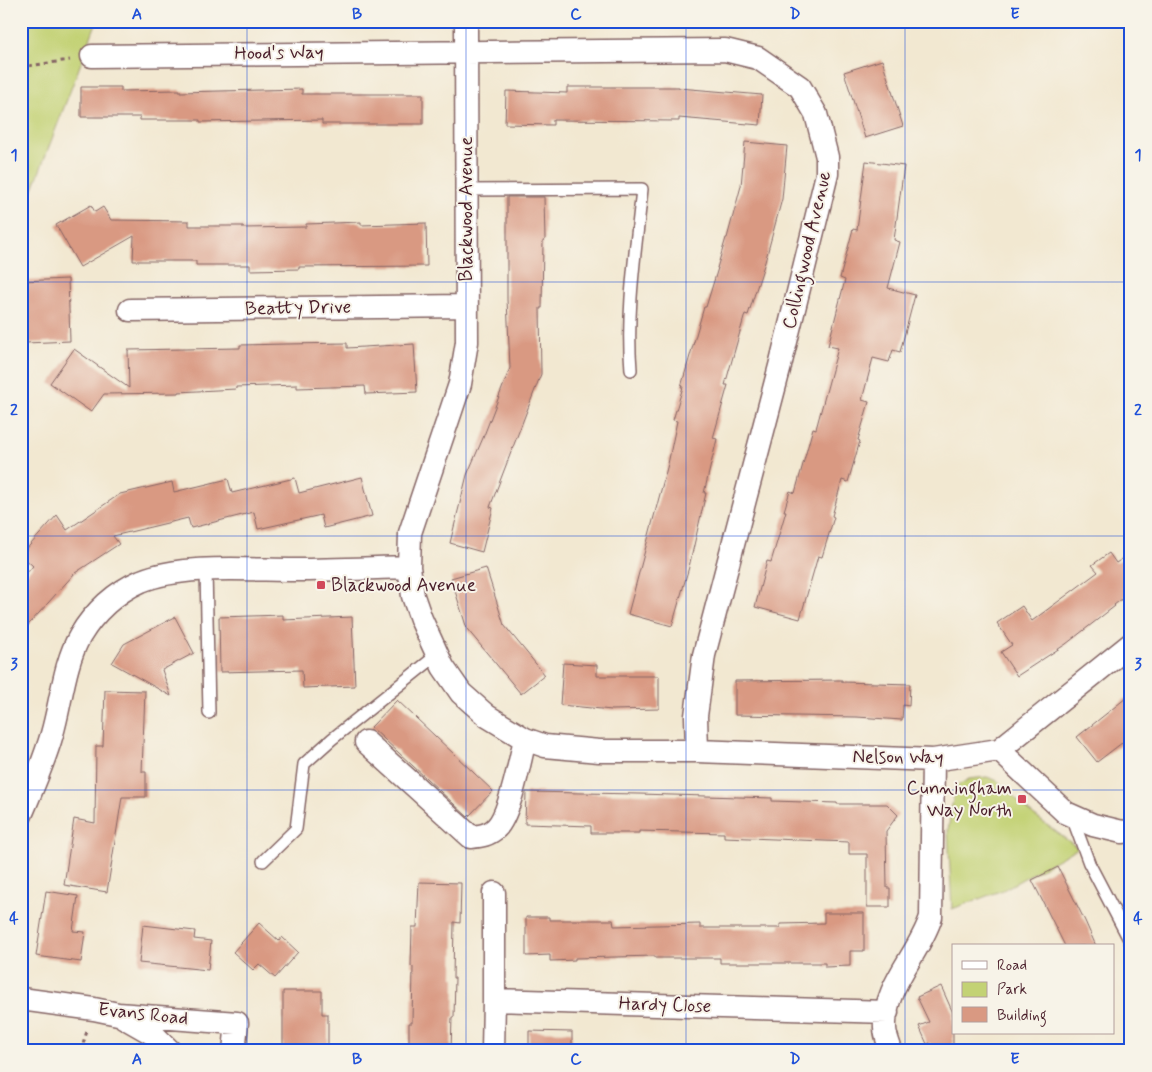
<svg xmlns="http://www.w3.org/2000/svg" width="1152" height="1072" font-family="Mynerve,sans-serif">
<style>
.green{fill:#c3d274;stroke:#867850}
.building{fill:#d99982}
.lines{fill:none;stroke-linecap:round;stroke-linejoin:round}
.lane-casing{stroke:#856565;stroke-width:14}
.street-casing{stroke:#856565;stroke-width:25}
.path{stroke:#856565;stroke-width:3;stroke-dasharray:4 4;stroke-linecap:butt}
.lane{stroke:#fff;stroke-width:11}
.street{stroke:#fff;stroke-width:22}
.grid{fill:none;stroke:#1d4ed8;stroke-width:1;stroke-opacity:0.55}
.poi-dot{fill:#d1495b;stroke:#f7f3e8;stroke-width:2}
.labels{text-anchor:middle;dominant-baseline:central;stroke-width:4;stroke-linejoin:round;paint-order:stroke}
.street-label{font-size:19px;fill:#4a1f2b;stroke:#f7f3e8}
.poi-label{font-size:19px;fill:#4a1f2b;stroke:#f7f3e8;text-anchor:start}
.neatline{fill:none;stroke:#1d4ed8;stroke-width:2}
.grid-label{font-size:16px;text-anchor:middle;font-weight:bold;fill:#1d4ed8}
</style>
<rect width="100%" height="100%" fill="#f7f3e8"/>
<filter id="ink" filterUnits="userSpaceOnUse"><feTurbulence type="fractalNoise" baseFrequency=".02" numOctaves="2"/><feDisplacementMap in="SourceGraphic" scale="10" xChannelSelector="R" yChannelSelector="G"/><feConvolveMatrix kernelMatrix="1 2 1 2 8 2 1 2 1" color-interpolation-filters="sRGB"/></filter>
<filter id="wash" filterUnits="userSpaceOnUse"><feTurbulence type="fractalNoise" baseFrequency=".0096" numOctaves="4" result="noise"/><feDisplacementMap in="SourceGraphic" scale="20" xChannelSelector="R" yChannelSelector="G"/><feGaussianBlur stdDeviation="1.12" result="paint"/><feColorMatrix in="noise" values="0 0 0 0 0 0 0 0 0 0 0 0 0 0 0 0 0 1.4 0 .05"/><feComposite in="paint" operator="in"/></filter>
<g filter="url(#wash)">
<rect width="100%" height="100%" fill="#f2e8d1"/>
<path class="green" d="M 21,21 L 97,21 L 21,220 Z
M 987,777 L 998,781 L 1028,811 L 1078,848 L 1003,890 L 952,909 L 948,830 L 955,787 L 969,779 Z"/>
<g id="blocks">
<path class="building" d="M 882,60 L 903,126 L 865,138 L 844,72 Z
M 81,87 L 121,87 L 121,91 L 180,90 L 180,92 L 302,89 L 302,94 L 423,94 L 423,124 L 322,124 L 322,120 L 200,122 L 200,120 L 140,120 L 140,117 L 81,117 Z
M 567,87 L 679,87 L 679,88 L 762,95 L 760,125 L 679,118 L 679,121 L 553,120 L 553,125 L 505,124 L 506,91 L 567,93 Z
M 745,142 L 787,146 L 782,199 L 765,262 L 748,315 L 745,314 L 725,385 L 728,385 L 713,438 L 717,439 L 704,493 L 706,493 L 689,567 L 672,626 L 628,614 L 668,464 L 677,421 L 673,420 L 683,387 L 681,387 L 704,307 L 706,307 L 718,268 L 717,268 L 726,238 L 727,238 L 741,186 Z
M 866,161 L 904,166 L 894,240 L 900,242 L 888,288 L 915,295 L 900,352 L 893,350 L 889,362 L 873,358 L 862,400 L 869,402 L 858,440 L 860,441 L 848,482 L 842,480 L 832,516 L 834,517 L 822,557 L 818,556 L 800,619 L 755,607 L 767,561 L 771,562 L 786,511 L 784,511 L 790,491 L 795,493 L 813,428 L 816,429 L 838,348 L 828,346 L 845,280 L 840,278 L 853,229 L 857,230 Z
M 507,197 L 544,197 L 545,240 L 543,241 L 542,308 L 540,308 L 541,374 L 490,507 L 493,508 L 482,552 L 450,543 L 467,475 L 483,438 L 510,368 L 507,299 Z
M 91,205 L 95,212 L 103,207 L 111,220 L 189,221 L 189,226 L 243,226 L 243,228 L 306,227 L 306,224 L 361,222 L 361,225 L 426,223 L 427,266 L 299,267 L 299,269 L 250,270 L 250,265 L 196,265 L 196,261 L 133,261 L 134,236 L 80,267 L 56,225 Z
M 68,279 L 70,341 L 26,343 L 22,281 Z
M 347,343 L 347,348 L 414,344 L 417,392 L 366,394 L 365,386 L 297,388 L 297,385 L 236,387 L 236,389 L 178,392 L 178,393 L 104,394 L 91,412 L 50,383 L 74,349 L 129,388 L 128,350 L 240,348 L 240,345 L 287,344 Z
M 362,477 L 372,516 L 324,528 L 321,515 L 258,529 L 254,512 L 191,528 L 188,518 L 113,536 L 119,544 L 75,573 L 21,633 L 21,580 L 33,566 L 21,555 L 57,515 L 67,530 L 120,494 L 172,482 L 174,492 L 228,479 L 232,493 L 295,478 L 299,493 Z
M 1109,553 L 1116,563 L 1131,553 L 1131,592 L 1114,605 L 1115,606 L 1066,644 L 1017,676 L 1001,652 L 1012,645 L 997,623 L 1022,606 L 1032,621 L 1098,572 L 1092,565 Z
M 486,568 L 504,625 L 545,675 L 521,694 L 467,629 L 451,578 Z
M 283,615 L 283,620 L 352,617 L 355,686 L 303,688 L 302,670 L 220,672 L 219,617 Z
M 175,617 L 194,653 L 162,670 L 171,696 L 112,663 L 124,644 Z
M 563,663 L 597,665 L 597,676 L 659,676 L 659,709 L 612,710 L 560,705 Z
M 842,680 L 842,682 L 910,684 L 909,706 L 903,705 L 902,720 L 857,717 L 735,715 L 735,681 Z
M 105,690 L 145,691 L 142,772 L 146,772 L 146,797 L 122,797 L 107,892 L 64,885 L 74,819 L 95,823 L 96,746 L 103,746 Z
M 1131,694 L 1131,736 L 1097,762 L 1077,737 Z
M 397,700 L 493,791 L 468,817 L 371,727 Z
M 526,792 L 639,794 L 772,798 L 772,801 L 837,803 L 837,804 L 887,804 L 898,815 L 886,831 L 887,888 L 890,888 L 890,907 L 867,907 L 867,854 L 849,854 L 849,842 L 724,837 L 724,833 L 639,831 L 639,833 L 591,833 L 591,826 L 525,824 Z
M 1058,867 L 1085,921 L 1096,946 L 1065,946 L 1032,880 Z
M 419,882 L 461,883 L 460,923 L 454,922 L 453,978 L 455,978 L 454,1017 L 452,1017 L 451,1051 L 409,1051 L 409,1023 L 412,1023 L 413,967 L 411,966 L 412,927 L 417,927 Z
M 46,891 L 78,896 L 73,931 L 85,932 L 81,962 L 36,956 Z
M 824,913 L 864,913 L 864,951 L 850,951 L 850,966 L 825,967 L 825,963 L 720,963 L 720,958 L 655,958 L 655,956 L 575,958 L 575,960 L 550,961 L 550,955 L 526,956 L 526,917 L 549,917 L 549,920 L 613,920 L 614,926 L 700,924 L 700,928 L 780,928 L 780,924 L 824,923 Z
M 259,923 L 279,941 L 282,937 L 298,952 L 275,978 L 259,964 L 253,970 L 233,952 Z
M 143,925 L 195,931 L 194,939 L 211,941 L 208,970 L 139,963 Z
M 941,986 L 953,1013 L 953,1051 L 933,1051 L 930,1043 L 927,1044 L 919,1026 L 929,1022 L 917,997 Z
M 283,991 L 322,991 L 322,1014 L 328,1014 L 328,1051 L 283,1051 Z
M 529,1031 L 572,1032 L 572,1051 L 529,1051 Z"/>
</g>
</g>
<g filter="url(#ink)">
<use href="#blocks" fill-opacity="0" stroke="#856565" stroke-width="1"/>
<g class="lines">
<g class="lane-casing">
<path id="lane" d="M 466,190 L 642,189 C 636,249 626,310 631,370
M 206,570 L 209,713
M 1072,817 L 1089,863 L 1131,943
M 263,861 L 296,829 L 304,764 L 332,739 L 437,655"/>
</g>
<g class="street-casing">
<path id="street" d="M 466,21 L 467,342 L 460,384 L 410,533 L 409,567 L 413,596 L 421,619 L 443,667 L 461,693 L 487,716 L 525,739 L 545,746 L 599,751 L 697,751 L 933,760 L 999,750 L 1066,813 L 1093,825 L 1122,832 L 1131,831
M 92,56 C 303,53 514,52 725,50 L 758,58 L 800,87 L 816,114 L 827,157 L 827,174 L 780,366 L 704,655 L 696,716 L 697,751
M 130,310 L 466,306
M 366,742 L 471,837 C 481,836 489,835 496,828 C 510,815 520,760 525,739
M 999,750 L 1131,644
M 21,815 C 32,789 44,762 52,734 C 61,704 64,663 80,636 C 94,612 116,592 141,581 C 183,564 249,570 295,570 C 333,570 371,568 409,567
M 494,893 L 494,1000
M 21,999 L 94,1009 L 118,1014 L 237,1023 L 234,1051
M 125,1018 L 153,1034 L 170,1051
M 493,1051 L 494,1000 L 887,1012
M 891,1051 C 889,1044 885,1035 885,1028 C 883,986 919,955 931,917 L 933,760"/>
</g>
<path class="path" d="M 21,67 L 70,60
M 81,1051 L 87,1031"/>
<use href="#lane" class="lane"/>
<use href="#street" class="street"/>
</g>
</g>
<path class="grid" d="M 247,21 L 247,1051M 466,21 L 466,1051M 686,21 L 686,1051M 905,21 L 905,1051M 21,282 L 1131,282M 21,536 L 1131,536M 21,790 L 1131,790"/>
<g class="poi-dot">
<rect x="316" y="580" width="10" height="10" rx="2.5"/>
<rect x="1017" y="794" width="10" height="10" rx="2.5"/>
</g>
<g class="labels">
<g class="street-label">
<text transform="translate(279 53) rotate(-1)">Hood's Way</text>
<text transform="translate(466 209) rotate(-90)">Blackwood Avenue</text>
<text transform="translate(807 250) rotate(-77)">Collingwood Avenue</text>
<text transform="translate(298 308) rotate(-1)">Beatty Drive</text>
<text x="898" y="757">Nelson Way</text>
<text transform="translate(665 1005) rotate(2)">Hardy Close</text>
<text transform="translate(143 1014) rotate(6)">Evans Road</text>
</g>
<g class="poi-label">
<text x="331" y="585">Blackwood Avenue</text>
<text x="1012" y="788" text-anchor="end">Cunningham<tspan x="1012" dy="22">Way North</tspan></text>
</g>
</g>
<rect width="1152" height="1072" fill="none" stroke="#f7f3e8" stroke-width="55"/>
<rect x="952" y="944" width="162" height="90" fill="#f7f3e8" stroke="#b29e9c"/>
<rect x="962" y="961" width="25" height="8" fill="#ffffff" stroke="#b29e9c"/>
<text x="997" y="970" font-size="15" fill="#4a1f2b">Road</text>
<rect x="962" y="982" width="25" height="15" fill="#c3d274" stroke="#b29e9c"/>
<text x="997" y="994" font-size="15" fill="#4a1f2b">Park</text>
<rect x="962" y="1007" width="25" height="15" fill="#d99982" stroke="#b29e9c"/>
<text x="997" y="1020" font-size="15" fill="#4a1f2b">Building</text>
<rect x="28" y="28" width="1096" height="1016" class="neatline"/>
<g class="grid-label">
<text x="137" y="19">A</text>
<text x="357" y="19">B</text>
<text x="576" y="19">C</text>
<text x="795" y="19">D</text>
<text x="1015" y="19">E</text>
<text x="14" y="160">1</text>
<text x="1138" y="160">1</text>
<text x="14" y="415">2</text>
<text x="1138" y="415">2</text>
<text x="14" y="669">3</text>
<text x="1138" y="669">3</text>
<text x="14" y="923">4</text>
<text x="1138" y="923">4</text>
<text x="137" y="1064">A</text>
<text x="357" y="1064">B</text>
<text x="576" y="1064">C</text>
<text x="795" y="1064">D</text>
<text x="1015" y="1064">E</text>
</g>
</svg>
